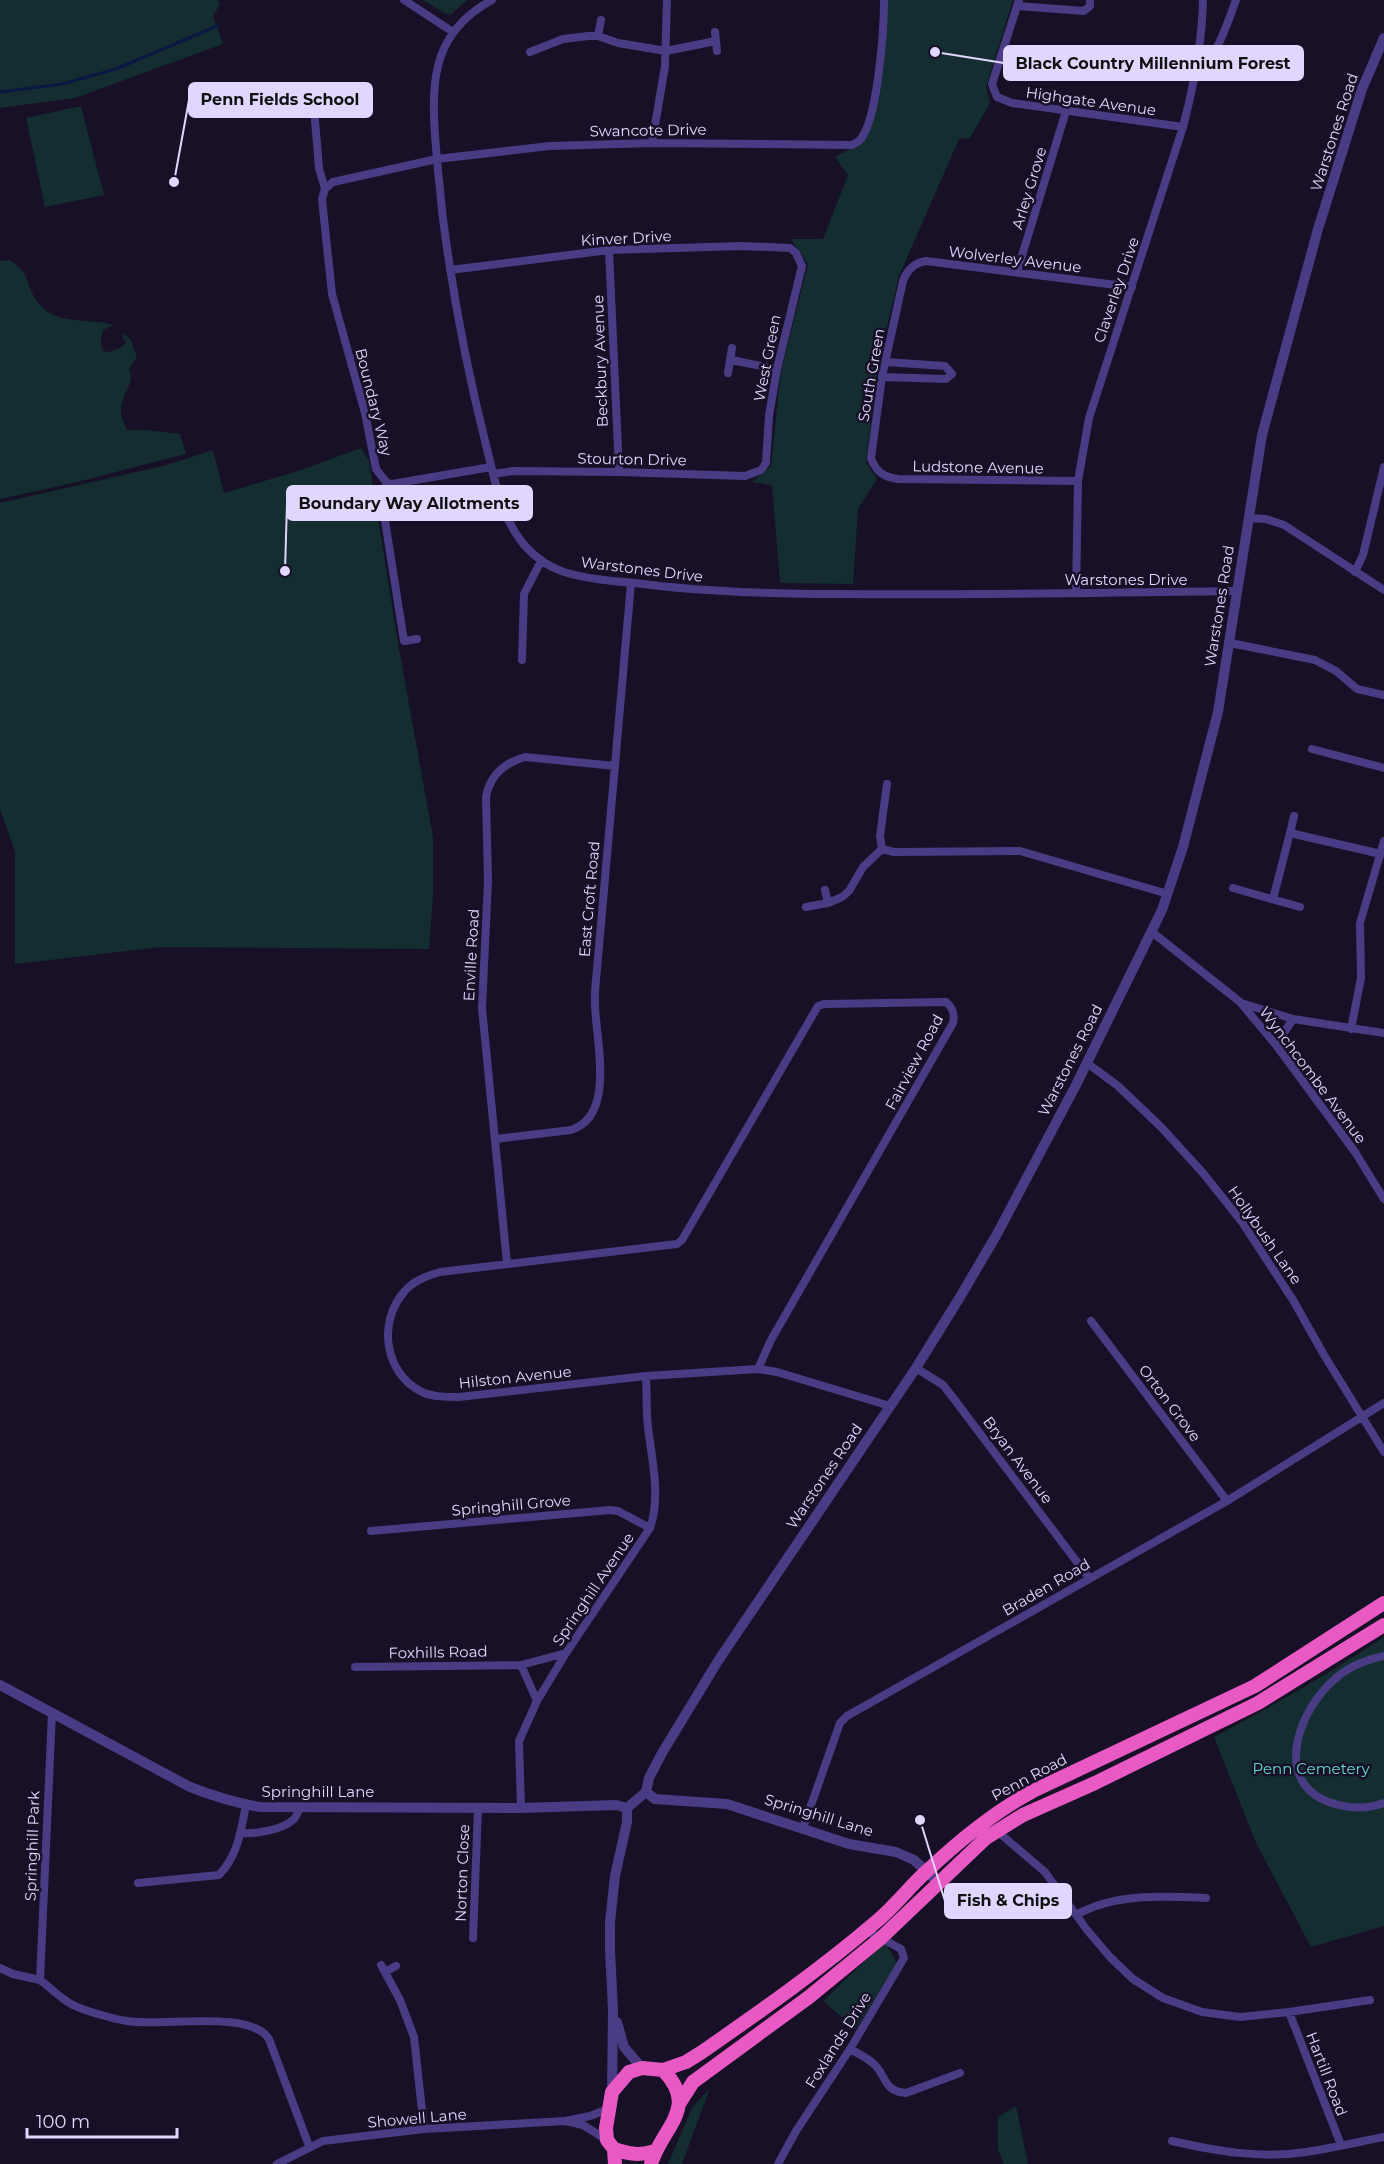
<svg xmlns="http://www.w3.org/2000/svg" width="1384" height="2164" font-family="Montserrat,sans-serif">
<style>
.green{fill:#132d30}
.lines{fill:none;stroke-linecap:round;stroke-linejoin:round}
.stream{stroke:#0b1843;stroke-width:3}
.minor{stroke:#493c84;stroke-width:8}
.tertiary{stroke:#493c84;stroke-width:10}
.trunk{stroke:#e959c4;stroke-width:14}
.labels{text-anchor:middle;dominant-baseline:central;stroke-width:5;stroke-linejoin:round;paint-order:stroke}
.street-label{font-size:15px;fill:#e0d6fe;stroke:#171026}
.park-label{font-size:15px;fill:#62ddd0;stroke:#171026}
.leader{fill:none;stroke:#e0d6fe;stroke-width:2}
.callout-dot{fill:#e0d6fe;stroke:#171026;stroke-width:2}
.callout{fill:#e0d6fe;stroke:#e0d6fe;stroke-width:2}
.callout-label{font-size:16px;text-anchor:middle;font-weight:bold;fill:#111}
</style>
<rect width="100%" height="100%" fill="#171026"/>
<path class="green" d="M 0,0 L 218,0 L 220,4 L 213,16 L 223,44 L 75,98 L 0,108 Z
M 423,0 L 467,0 L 450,15 L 444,13 Z
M 887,0 L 1013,0 L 986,87 L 990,103 L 970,138 L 959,139 L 899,276 L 878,365 L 866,462 L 877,479 L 858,509 L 853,584 L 780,583 L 772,485 L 752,482 L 771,466 L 781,371 L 808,264 L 791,239 L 823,239 L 848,175 L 835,157 L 863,142 L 875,112 Z
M 81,106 L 104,195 L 45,207 L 26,118 Z
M 9,260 C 33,274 23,282 37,301 C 55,327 88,317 114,325 L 103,330 C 101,336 99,346 104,352 C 112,352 120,349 126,343 L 122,337 L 125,334 L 131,340 L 137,357 L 129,369 C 136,384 120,395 121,411 C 121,418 125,424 127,430 L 146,430 L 180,434 L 186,454 L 69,484 L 0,499 L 0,261 Z
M 361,448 L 369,461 L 399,649 L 433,837 L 433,896 L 429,949 L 162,947 L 15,964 L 15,852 L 0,809 L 0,503 L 167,465 L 213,450 L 224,493 L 298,471 Z
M 1384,1637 L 1384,1926 L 1311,1947 L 1256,1843 L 1214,1737 C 1272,1706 1329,1674 1384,1637 Z
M 885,1942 L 897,1963 L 856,2029 L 823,2001 Z
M 710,2088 L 682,2164 L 668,2164 L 692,2108 Z
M 1016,2106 L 1028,2164 L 1004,2164 L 998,2150 L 998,2117 Z"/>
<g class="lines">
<path class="stream" d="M 0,92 L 62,84 L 116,69 L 217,26"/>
<path class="minor" d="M 404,0 L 453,32
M 492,0 C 435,31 431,76 435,135 C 437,163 440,191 443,219 C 453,296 467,370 486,445 C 495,480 501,519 526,547 C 537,559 549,567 564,572 C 587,579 612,581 635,583 C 703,592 770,594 838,594 C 971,595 1104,593 1238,591
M 1019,0 L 992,84 L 997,97 L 1012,103 L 1183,127
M 1017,6 L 1084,11 L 1090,6 L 1090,0
M 715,32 L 717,51
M 598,36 L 601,20
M 530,52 L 563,39 L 588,36 L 598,36 L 618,43 L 666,51 L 716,41
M 1195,79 C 1216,57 1226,28 1236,0
M 313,97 L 319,168 L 325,189
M 652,143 L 665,66 L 667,0
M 325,189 L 333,182 L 437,159 L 550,146 L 652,143 L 852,145 C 852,145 859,141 859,141 C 878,122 884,28 884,0
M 325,189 L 322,199 L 332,294 L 365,413 L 376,469 L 387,483
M 609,250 L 619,472
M 450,270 L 609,250 L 742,246 L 790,248 L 796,253 L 802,266 L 777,369 L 769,416 L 766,463 L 761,470 L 745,476 L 619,472 L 513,471 L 493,474
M 1017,272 L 1066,111
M 731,360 L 777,369
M 728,373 L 732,348
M 882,377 L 946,379 L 952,374 L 945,366 L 885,362
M 1078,481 L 898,479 C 884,477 876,472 871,458 L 882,377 L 903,281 C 907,270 914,263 926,261 L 1132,287
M 387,483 L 381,495 L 404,641 L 417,639
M 387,483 L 392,484 L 491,467
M 1248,518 L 1266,519 L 1284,525 L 1384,590
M 1355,572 L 1363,555 L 1384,467
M 1076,593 L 1078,481 L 1089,418 L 1183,127 C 1194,85 1202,44 1203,0
M 1230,643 L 1315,660 L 1336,671 L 1357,689 L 1384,695
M 522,660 L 524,594 L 541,561
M 1312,749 L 1384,768
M 887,784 L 880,836 L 882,849 L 894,852 L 1020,851 L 1168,894
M 1290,833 L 1294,816
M 1233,888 L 1300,907
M 825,890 L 828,903
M 1273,899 L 1290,833 L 1381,854
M 806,907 L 828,903 L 842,897 L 849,891 L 863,867 L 882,849
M 1152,932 L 1240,1002 L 1276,1045 L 1355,1152 L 1384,1199
M 1241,1003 L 1293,1019 L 1384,1033
M 1351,1029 L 1361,978 L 1360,923 L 1384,841
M 1276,1045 L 1293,1019
M 1087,1063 L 1118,1086 L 1161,1127 L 1203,1173 L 1242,1222 L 1293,1300 L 1324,1355 L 1384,1452
M 496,1139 L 571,1130 C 616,1116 596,1041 595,1005 C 594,989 597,974 598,958 L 631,583
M 507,1263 L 482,1008 L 488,881 L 486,797 C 490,775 504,763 525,757 L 615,766
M 1091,1321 L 1227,1501
M 916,1368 L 943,1385 L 951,1395 L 1089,1578
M 758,1369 L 771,1340 L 953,1023 C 955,1014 953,1008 946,1002 L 824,1004 L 818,1006 L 682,1240 L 677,1244 L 440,1272 C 426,1276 413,1281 404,1292 C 377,1323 385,1374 422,1392 C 433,1397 447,1397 459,1397 L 646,1376 L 758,1369 L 777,1372 L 890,1406
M 371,1531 L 610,1510 L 618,1511 L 650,1528
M 1384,1656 C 1366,1660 1348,1667 1335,1679 C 1298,1710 1270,1786 1335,1804 C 1352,1809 1367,1809 1384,1803
M 355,1667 L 521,1665
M 537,1701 L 521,1665 L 566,1653
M 521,1808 L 519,1741 L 537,1701 L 566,1653 L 650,1528 C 661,1496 652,1461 648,1427 C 646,1410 647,1393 646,1376
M 803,1828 L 840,1723 L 847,1716 L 1227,1501 L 1384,1403
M 997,1831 L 1045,1872 L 1087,1930 L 1110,1957 L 1133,1979 L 1163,1998 L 1202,2012 L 1240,2017 L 1289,2012 L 1370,2000
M 242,1833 C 257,1834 281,1830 293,1820 C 296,1818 298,1811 300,1808
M 138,1883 L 219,1875 C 238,1855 241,1831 246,1805
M 1076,1915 C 1114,1893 1163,1896 1206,1898
M 473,1938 L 478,1808
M 381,1965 L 400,2000 L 414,2037 L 424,2129
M 0,1968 L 13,1974 L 40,1980 L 52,1713
M 385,1972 L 396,1966
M 40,1980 C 51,1988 62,2000 73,2005 C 85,2011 114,2019 127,2021 C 160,2027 250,2009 269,2039 L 309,2146
M 1289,2012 L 1341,2145
M 850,2049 C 859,2054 868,2058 875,2065 C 887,2078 884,2091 906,2093 L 960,2073
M 607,2140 L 583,2125 L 565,2121 L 590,2116 L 608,2109
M 1172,2141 C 1216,2151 1261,2159 1306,2152 C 1332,2148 1358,2142 1384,2137
M 277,2164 L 323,2141 L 424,2129 L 565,2121
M 778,2164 L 796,2131 L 850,2049 L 904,1958 L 901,1949 L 866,1930"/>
<path class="tertiary" d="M 0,1685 L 190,1787 C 213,1796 236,1803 260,1807 L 521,1808 L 616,1805 L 627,1808
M 646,1792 L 655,1799 L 727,1804 L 849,1844 L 896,1852 L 914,1860 L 939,1883
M 617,2022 L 624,2047 L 642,2068
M 612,2092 L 613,2010 L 610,1950 L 610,1922 L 615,1876 L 627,1822 L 627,1808 L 646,1792 L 649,1778 L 662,1753 L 718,1661 L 916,1368 L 960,1297 L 997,1234 L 1076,1085 L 1162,910 L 1183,847 L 1218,712 L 1262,435 L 1318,229 L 1362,89 L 1384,38"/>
<path class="trunk" d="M 663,2070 L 686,2062 L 702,2052 C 761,2011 821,1969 877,1921 C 895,1906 910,1886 928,1870 C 961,1839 994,1812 1033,1791 L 1255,1686 L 1384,1603
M 679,2104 L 693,2082 L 809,1997 L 881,1938 L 986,1838 L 1023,1815 L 1095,1783 L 1258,1703 L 1384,1625
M 614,2149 C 629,2154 640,2156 655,2151
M 615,2164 L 614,2149 L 607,2140 L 606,2128 L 612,2092 L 629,2072 L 642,2068 L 663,2070 C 700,2108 662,2127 651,2164"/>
</g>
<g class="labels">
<g class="street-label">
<text transform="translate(1091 101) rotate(8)">Highgate Avenue</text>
<text transform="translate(648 130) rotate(-1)">Swancote Drive</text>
<text transform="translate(1334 132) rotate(-72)">Warstones Road</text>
<text transform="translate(1029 188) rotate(-73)">Arley Grove</text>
<text transform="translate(626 238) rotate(-3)">Kinver Drive</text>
<text transform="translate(1015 259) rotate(7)">Wolverley Avenue</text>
<text transform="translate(1116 290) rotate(-71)">Claverley Drive</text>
<text transform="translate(767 358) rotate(-79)">West Green</text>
<text transform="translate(600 361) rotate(-92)">Beckbury Avenue</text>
<text transform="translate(871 375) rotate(-80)">South Green</text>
<text transform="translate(374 402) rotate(76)">Boundary Way</text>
<text transform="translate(632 459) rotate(1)">Stourton Drive</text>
<text transform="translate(978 467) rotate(1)">Ludstone Avenue</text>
<text transform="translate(642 569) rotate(7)">Warstones Drive</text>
<text x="1126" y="579">Warstones Drive</text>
<text transform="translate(1219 606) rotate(-81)">Warstones Road</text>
<text transform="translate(589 899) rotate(-85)">East Croft Road</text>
<text transform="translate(471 955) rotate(-87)">Enville Road</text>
<text transform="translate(1070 1060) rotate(-63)">Warstones Road</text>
<text transform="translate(914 1062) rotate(-62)">Fairview Road</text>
<text transform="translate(1313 1075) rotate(53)">Wynchcombe Avenue</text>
<text transform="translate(1265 1235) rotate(55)">Hollybush Lane</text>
<text transform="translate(515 1377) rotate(-6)">Hilston Avenue</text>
<text transform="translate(1170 1403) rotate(53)">Orton Grove</text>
<text transform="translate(1018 1460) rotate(53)">Bryan Avenue</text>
<text transform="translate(824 1476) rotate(-56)">Warstones Road</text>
<text transform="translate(511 1505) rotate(-5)">Springhill Grove</text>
<text transform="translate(1046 1587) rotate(-30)">Braden Road</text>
<text transform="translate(593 1589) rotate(-56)">Springhill Avenue</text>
<text transform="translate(438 1652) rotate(-1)">Foxhills Road</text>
<text transform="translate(1029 1777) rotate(-28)">Penn Road</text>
<text x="318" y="1791">Springhill Lane</text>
<text transform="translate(819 1815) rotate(17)">Springhill Lane</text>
<text transform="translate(32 1846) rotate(-88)">Springhill Park</text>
<text transform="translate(462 1873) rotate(-88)">Norton Close</text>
<text transform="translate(838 2040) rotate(-58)">Foxlands Drive</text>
<text transform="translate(1327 2074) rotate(69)">Hartill Road</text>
<text transform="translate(417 2118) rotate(-5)">Showell Lane</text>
</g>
<g class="park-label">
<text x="1311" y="1768">Penn Cemetery</text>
</g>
</g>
<path class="leader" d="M935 52L1004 63M174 182L189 100M285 571L287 503M920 1820L945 1901"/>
<g class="callout-dot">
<circle cx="935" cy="52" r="6"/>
<circle cx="174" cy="182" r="6"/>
<circle cx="285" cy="571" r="6"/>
<circle cx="920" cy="1820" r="6"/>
</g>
<g class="callout">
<rect x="1004" y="46" width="299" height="34" rx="6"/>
<rect x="189" y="83" width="183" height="34" rx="6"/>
<rect x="287" y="486" width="245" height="34" rx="6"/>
<rect x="945" y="1884" width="126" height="34" rx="6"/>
</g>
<g class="callout-label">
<text x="1153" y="69">Black Country Millennium Forest</text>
<text x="280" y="105">Penn Fields School</text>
<text x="409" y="509">Boundary Way Allotments</text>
<text x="1008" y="1906">Fish &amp; Chips</text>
</g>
<path d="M27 2128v9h150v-9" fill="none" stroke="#e0d6fe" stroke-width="3"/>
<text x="36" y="2128" font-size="18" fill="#e0d6fe" stroke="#171026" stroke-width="4.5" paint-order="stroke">100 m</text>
</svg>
